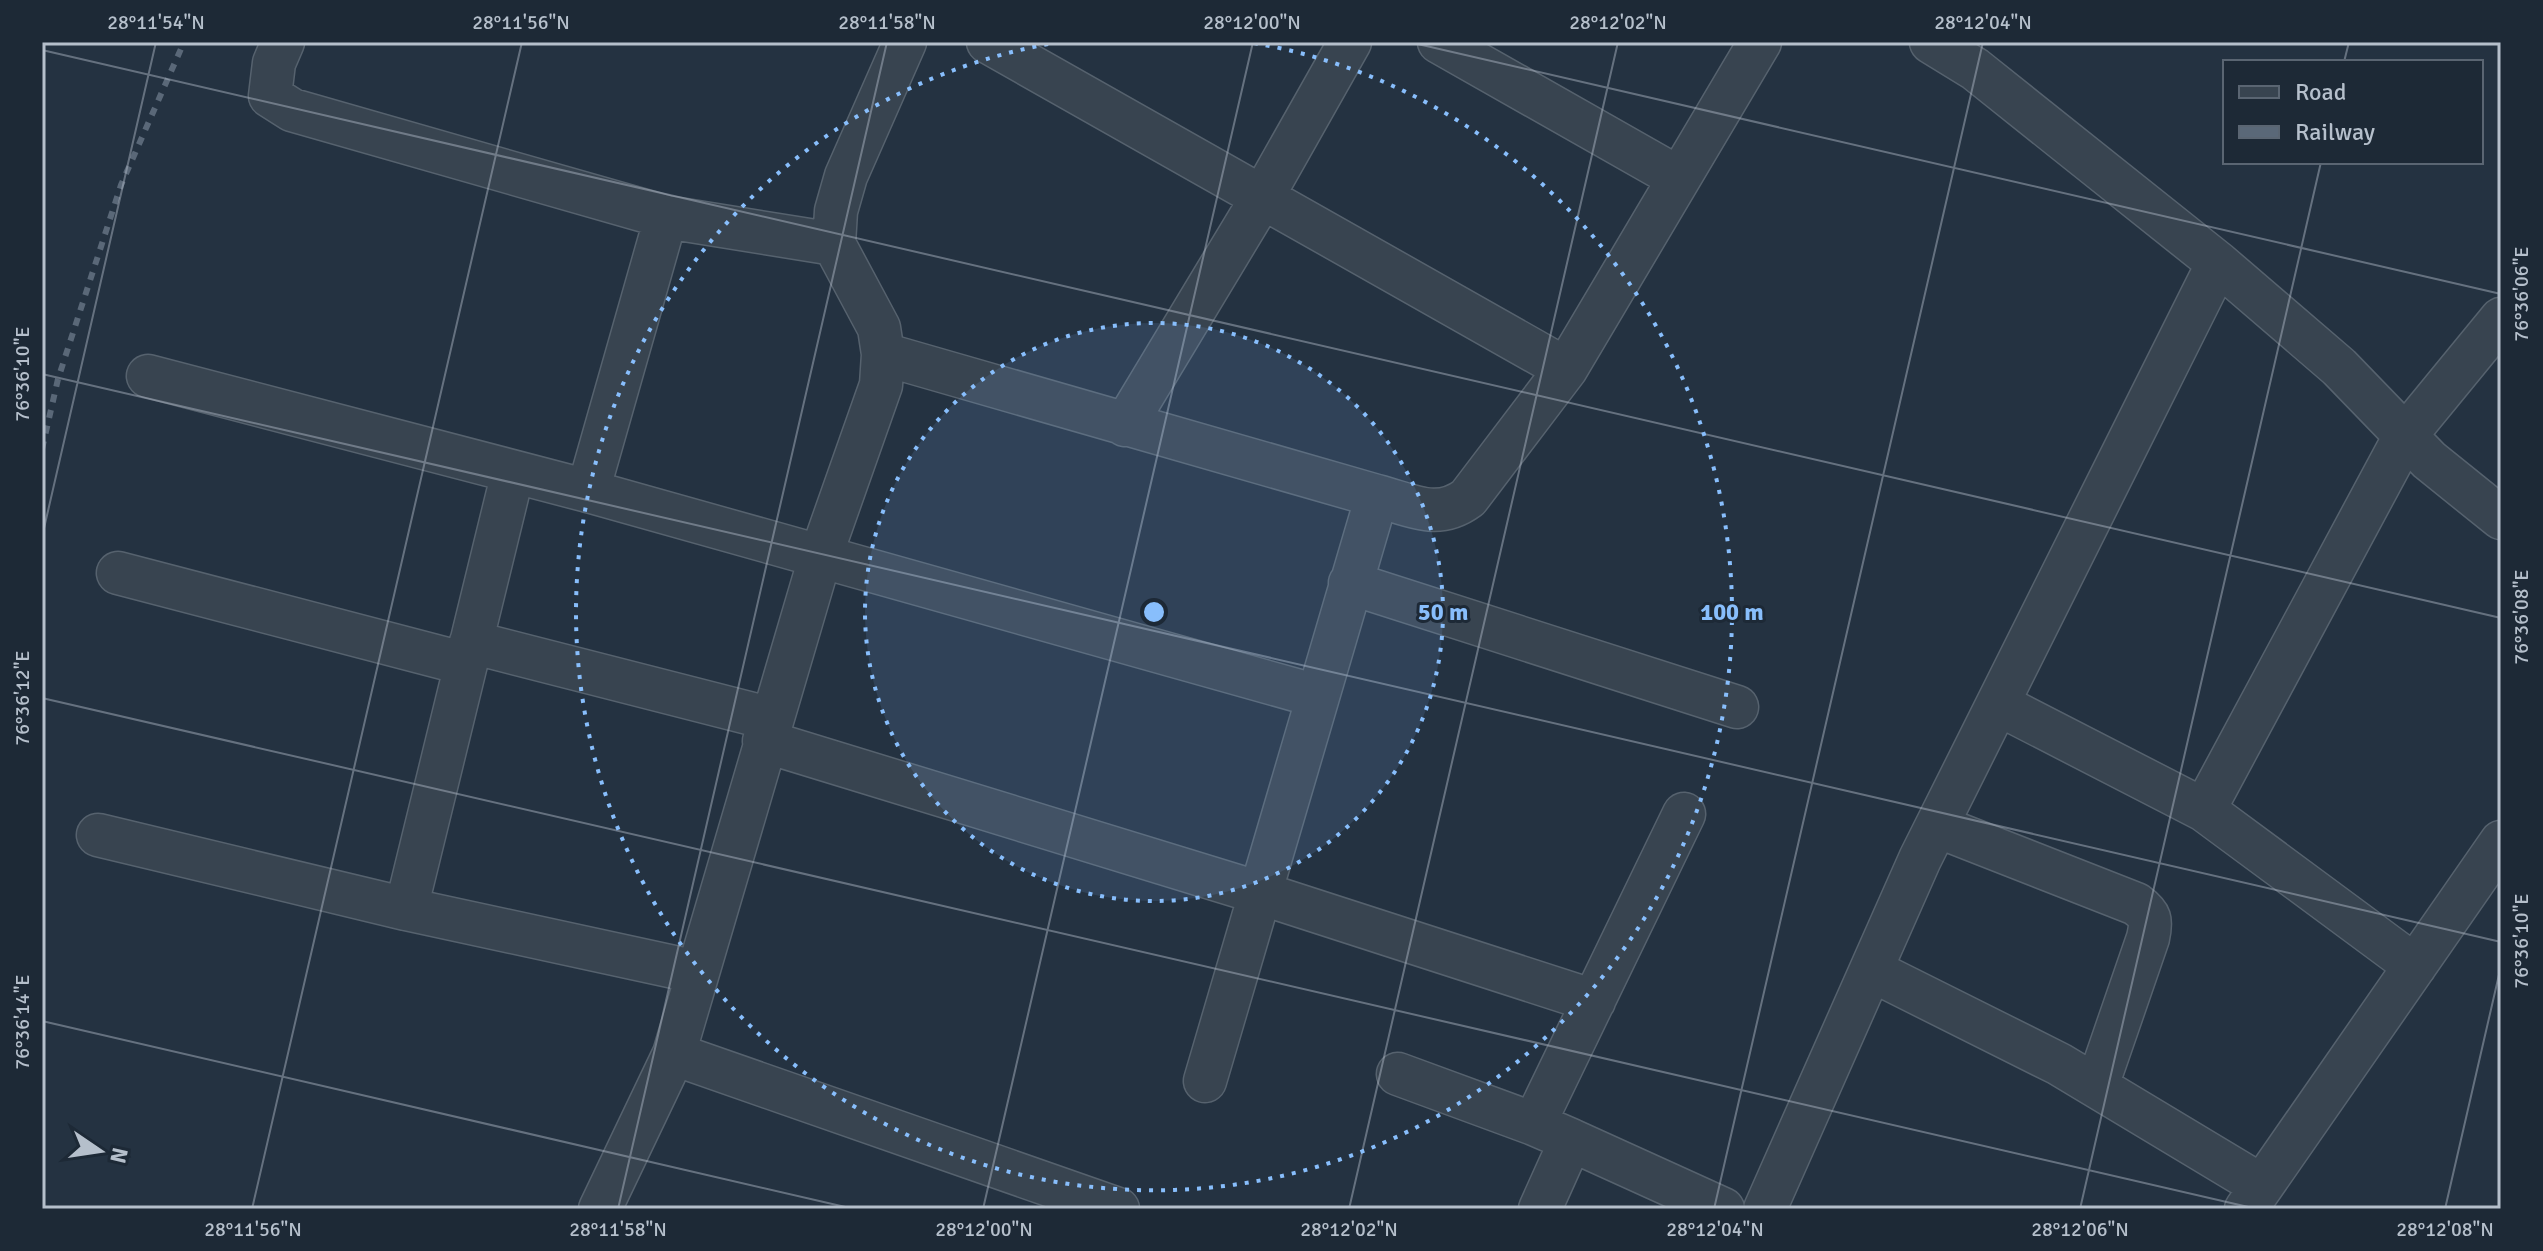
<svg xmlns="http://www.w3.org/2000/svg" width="2543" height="1251" font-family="Signika,sans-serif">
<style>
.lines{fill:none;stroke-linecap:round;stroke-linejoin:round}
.minor-casing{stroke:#56626e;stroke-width:45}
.minor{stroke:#384450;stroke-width:42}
.rail{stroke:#5a6878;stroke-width:6;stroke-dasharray:8 8;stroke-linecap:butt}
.ticks{fill:none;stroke:#b5bfcb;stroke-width:2;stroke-opacity:0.45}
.ring{fill:none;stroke:#88befc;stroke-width:4;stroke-dasharray:4 8}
.centre{fill:#88befc;stroke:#1d2936;stroke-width:4}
.ring-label{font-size:24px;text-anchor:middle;font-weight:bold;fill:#88befc;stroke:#1d2936;stroke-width:6;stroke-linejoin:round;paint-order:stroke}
.neatline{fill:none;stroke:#b5bfcb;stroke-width:3}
.ticks-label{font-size:20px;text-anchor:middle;fill:#b5bfcb}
</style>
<rect width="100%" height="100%" fill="#243241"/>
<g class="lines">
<g class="minor-casing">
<path id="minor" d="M 283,42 L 274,63 L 270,96 L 292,110 L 666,217 L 834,244
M 988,42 L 1566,369
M 1439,42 L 1677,177
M 1931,42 L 1975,69 L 2218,263 L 2339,367 L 2429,460 L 2501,518
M 883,354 L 1377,496 C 1412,505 1437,521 1468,498 L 1566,369 L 1760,42
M 148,376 L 588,491 L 1317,696
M 1125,425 L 1263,196 L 1350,42
M 588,491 L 666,217
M 118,573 L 466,664
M 1350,583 L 1737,707
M 471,642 L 772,719
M 1998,704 L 2204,810 L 2415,966
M 764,741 L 1260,893 L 1594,1001
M 2204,810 L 2405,436 L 2501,319
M 1937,826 L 2136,904 C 2151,915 2152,920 2148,938 L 2097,1086
M 98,835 L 406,909 L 697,972
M 406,909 L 513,472
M 1871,970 L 2059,1064 L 2262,1186
M 674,1054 L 1118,1209
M 1398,1074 L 1534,1124
M 1205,1081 L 1377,496
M 1571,1140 L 1723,1209
M 600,1209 L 674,1054 L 820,558 L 881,385 L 883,354 L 879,328 L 834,244 L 836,211 L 846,176 L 905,42
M 1540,1209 L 1571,1140 L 1534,1124 L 1684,814
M 1765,1209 L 1920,859 L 2218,263
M 2246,1209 L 2501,842"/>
</g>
<use href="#minor" class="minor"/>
<path class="rail" d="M 42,449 L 58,379 L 121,185 L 184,42"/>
</g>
<path class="ticks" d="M 1409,42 L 2501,294M 42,50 L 2501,618M 2344,62 L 2349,42M 42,374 L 2501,942M 42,537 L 156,42M 42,698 L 2257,1209M 42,1021 L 854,1209M 252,1209 L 522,42M 618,1209 L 887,42M 983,1209 L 1253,42M 1349,1209 L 1618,42M 1714,1209 L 1983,42M 2080,1209 L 2321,162M 2445,1209 L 2501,966"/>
<circle cx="1154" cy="612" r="289" fill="#88befc" fill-opacity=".12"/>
<g class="ring">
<circle cx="1154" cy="612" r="289"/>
<path d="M1254 43A578 578 0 1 1 1054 43"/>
</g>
<circle cx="1154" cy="612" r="12" class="centre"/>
<g class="ring-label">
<text x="1443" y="620">50 m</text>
<text x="1732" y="620">100 m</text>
</g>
<rect width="2543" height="1251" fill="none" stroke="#1d2936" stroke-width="88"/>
<rect x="2223" y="60" width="260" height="104" fill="#1d2936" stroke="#5a6572" stroke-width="2"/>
<rect x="2239" y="86" width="40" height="12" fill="#384450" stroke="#5a6572" stroke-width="2"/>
<text x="2295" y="100" font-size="24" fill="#b5bfcb">Road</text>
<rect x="2239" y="126" width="40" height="12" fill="#5a6878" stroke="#5a6572" stroke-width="2"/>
<text x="2295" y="140" font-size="24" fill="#b5bfcb">Railway</text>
<g transform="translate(100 1151) rotate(103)" stroke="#1d2936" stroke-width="6" paint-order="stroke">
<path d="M0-6L14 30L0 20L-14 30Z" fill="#b5bfcb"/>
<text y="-12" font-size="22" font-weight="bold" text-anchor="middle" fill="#b5bfcb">N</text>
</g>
<rect x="44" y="44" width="2455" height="1163" class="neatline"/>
<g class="ticks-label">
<text x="156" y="29">28°11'54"N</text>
<text x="521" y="29">28°11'56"N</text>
<text x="887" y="29">28°11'58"N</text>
<text x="1252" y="29">28°12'00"N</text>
<text x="1618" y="29">28°12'02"N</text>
<text x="1983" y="29">28°12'04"N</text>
<text transform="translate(2521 294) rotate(-90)" y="7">76°36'06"E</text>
<text transform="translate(22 374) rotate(-90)" y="7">76°36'10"E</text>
<text transform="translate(2521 617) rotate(-90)" y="7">76°36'08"E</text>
<text transform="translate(22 698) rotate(-90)" y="7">76°36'12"E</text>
<text transform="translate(2521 941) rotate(-90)" y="7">76°36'10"E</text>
<text transform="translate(22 1022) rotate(-90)" y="7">76°36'14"E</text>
<text x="253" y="1236">28°11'56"N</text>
<text x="618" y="1236">28°11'58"N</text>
<text x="984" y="1236">28°12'00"N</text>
<text x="1349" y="1236">28°12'02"N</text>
<text x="1715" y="1236">28°12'04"N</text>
<text x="2080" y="1236">28°12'06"N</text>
<text x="2445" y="1236">28°12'08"N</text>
</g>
</svg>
